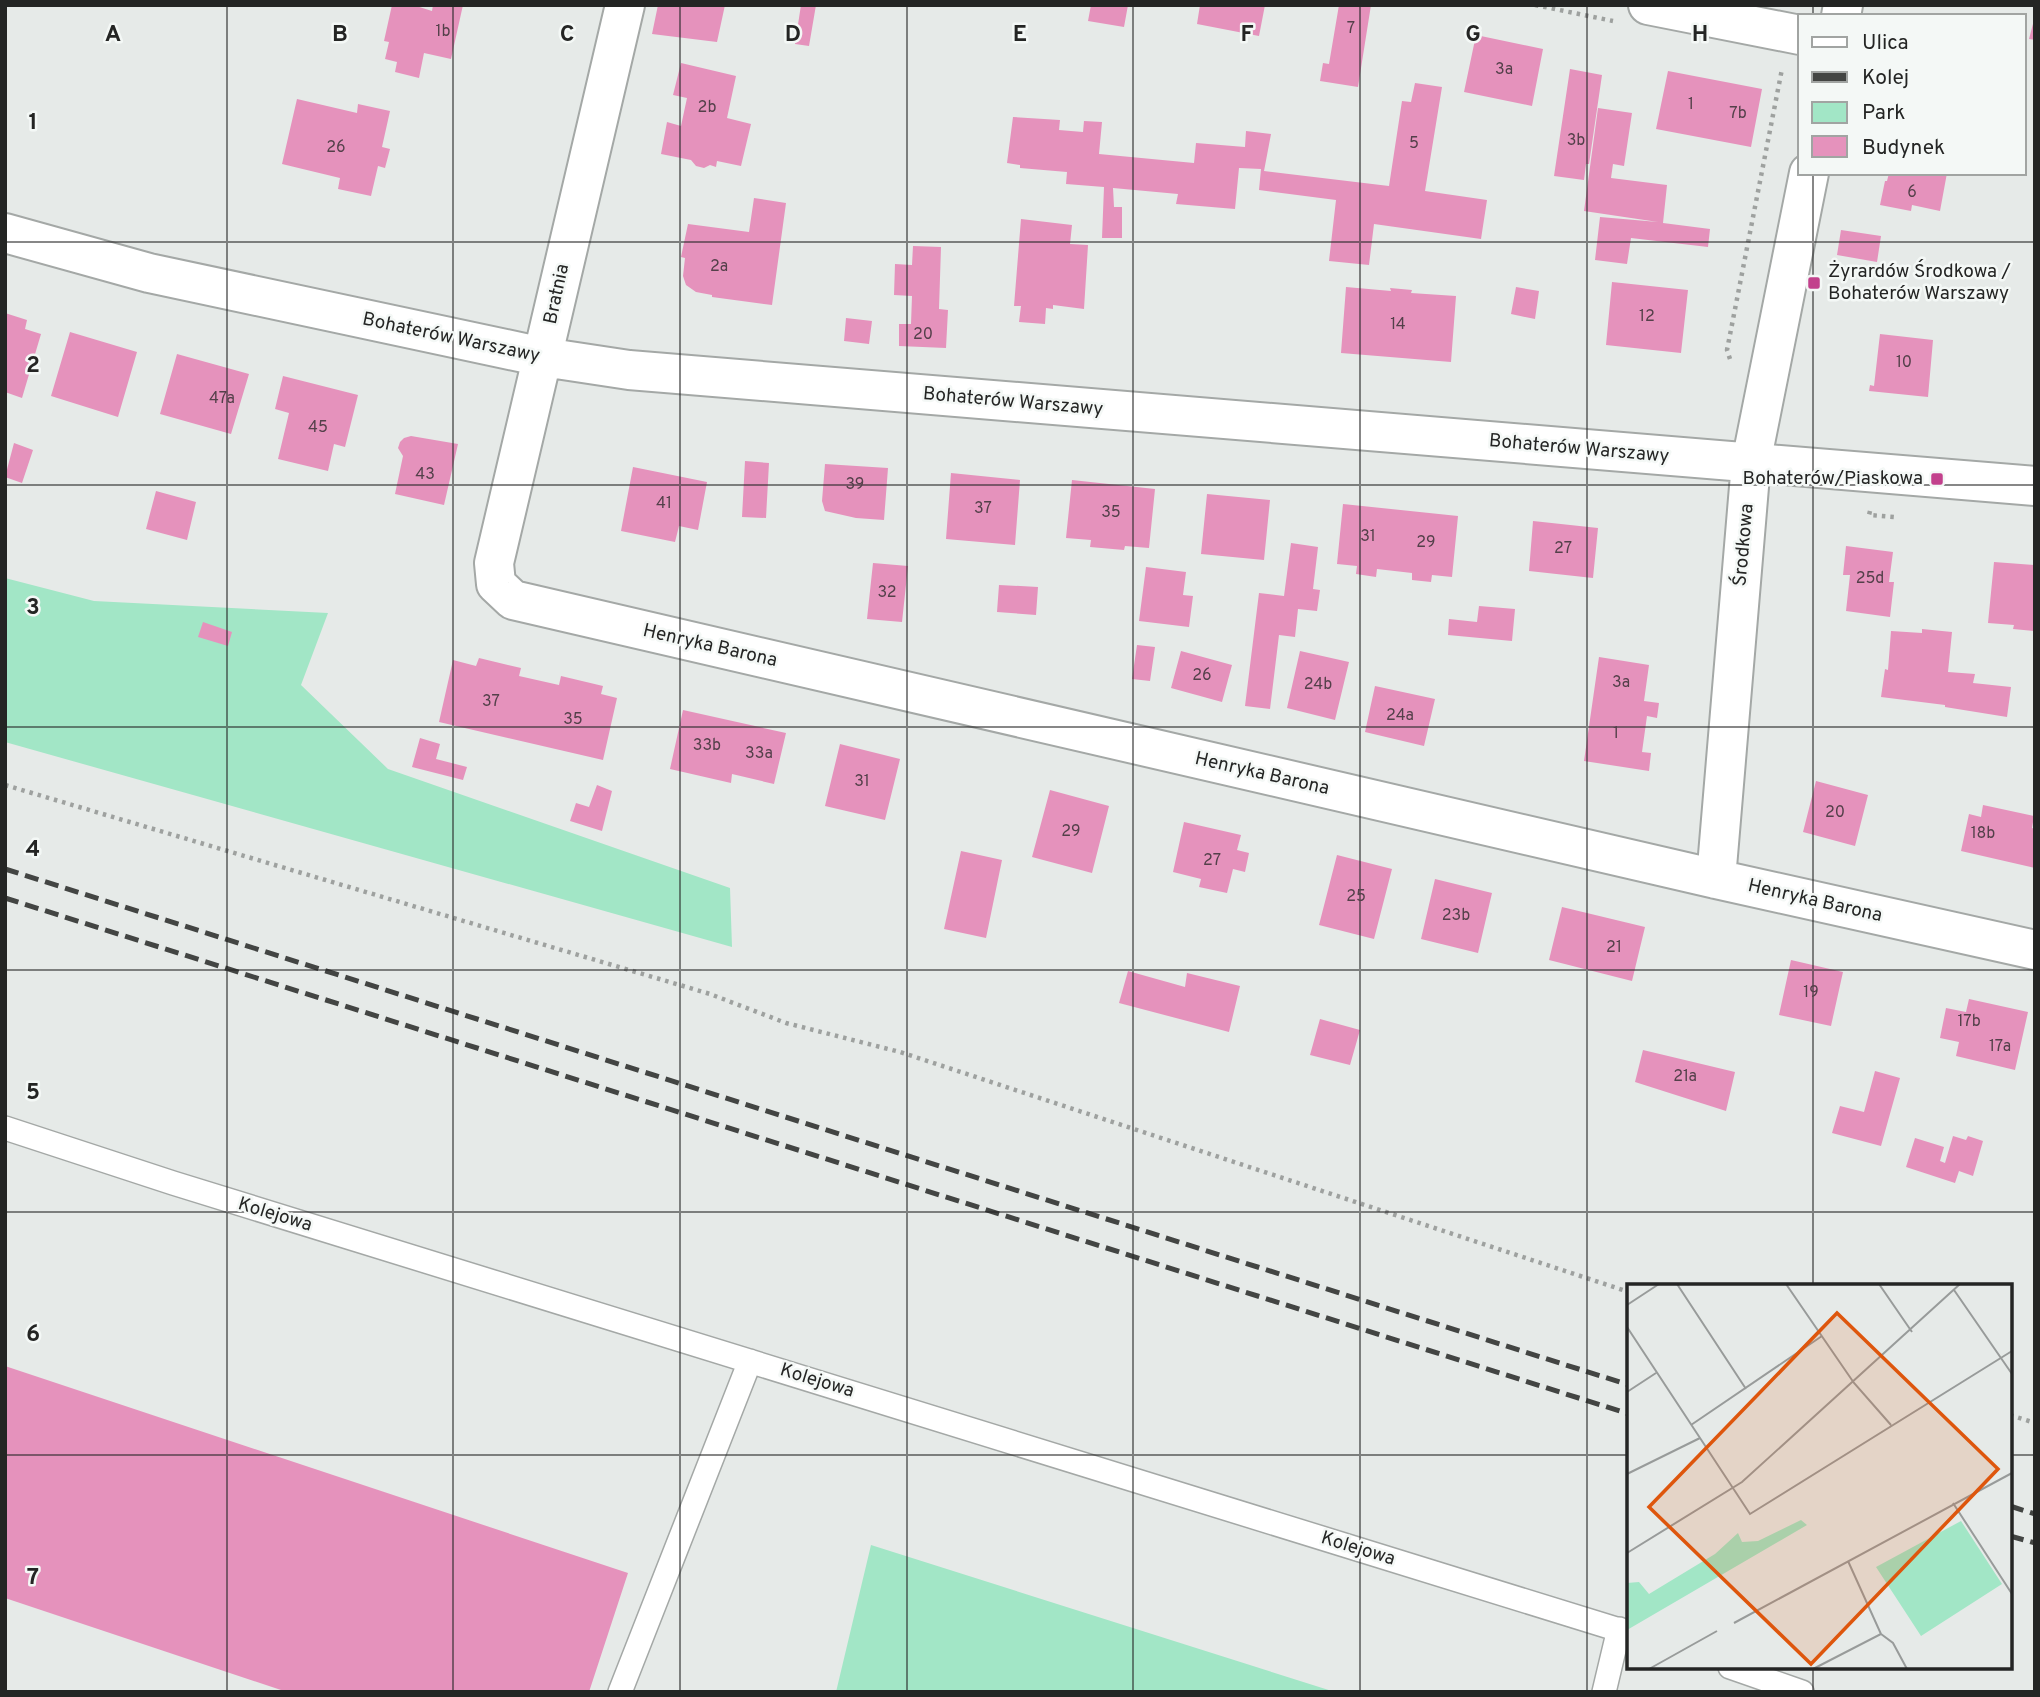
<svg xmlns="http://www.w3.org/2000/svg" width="2040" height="1697" font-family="Overpass,sans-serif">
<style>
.green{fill:#a2e6c6}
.building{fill:#e592bc}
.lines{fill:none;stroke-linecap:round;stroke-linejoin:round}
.service-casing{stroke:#a4a8a6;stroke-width:26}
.minor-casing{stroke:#a4a8a6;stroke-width:42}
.path{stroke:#9ea19f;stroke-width:4.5;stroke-dasharray:3.5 5;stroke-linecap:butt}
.service{stroke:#fff;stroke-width:23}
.minor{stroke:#fff;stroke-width:38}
.rail{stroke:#434543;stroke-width:5;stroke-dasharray:14 7;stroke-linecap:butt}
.grid{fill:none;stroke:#242524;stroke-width:2;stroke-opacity:0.55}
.poi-dot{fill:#c2418c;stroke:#f4f8f6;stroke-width:2.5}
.labels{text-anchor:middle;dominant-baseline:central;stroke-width:5;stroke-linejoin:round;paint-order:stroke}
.number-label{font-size:16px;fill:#54404a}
.poi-label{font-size:19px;fill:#242524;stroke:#f4f8f6;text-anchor:start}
.street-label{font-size:19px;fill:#242524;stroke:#f4f8f6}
.inset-road{fill:none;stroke:#989b9a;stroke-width:2}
.view{fill:#de560d;fill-opacity:0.15;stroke:#de560d;stroke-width:3.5}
.inset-edge{fill:none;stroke:#242524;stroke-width:3.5}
.grid-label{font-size:23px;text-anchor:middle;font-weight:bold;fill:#242524;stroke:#f4f8f6;stroke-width:5;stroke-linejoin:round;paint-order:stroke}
</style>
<rect width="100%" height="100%" fill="#e6eae8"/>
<path class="green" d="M 5,578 L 94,601 L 328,613 L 301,685 L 388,769 L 730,888 L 732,947 L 5,742 Z
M 871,1545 L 1335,1692 L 836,1692 Z"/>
<path class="building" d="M 392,5 L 413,5 L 432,11 L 433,5 L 463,5 L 451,59 L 424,53 L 419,78 L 395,72 L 397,62 L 385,59 L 389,42 L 384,41 Z
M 658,5 L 725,5 L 717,42 L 652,34 Z
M 801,5 L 816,5 L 809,46 L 795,44 Z
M 1091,5 L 1128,5 L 1124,27 L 1088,21 Z
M 1200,5 L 1265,5 L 1259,36 L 1197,24 Z
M 1339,5 L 1371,5 L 1358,87 L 1320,81 L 1323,63 L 1329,64 Z
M 2034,20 L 2035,20 L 2035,40 L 2029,39 Z
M 1476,35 L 1543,49 L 1532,106 L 1464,92 Z
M 681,63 L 736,76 L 727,118 L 751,124 L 741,166 L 717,161 L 716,167 L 710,165 L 704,168 L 696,166 L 691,160 L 661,154 L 667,122 L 681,126 L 687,98 L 673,95 Z
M 1570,69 L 1602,75 L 1589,164 L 1586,164 L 1584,180 L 1554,176 Z
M 1668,71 L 1762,89 L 1751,147 L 1656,129 Z
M 1415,83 L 1442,87 L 1425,191 L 1487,200 L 1481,239 L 1374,224 L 1369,265 L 1329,261 L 1336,200 L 1259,190 L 1261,169 L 1239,168 L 1235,209 L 1176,204 L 1178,194 L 1113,188 L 1114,207 L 1122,207 L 1122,238 L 1102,238 L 1104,187 L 1066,184 L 1067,172 L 1020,168 L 1020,165 L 1007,163 L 1013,117 L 1060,120 L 1059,130 L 1083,132 L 1084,121 L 1102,122 L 1099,154 L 1194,163 L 1196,143 L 1245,147 L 1246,131 L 1271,134 L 1264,171 L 1389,186 L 1402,101 L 1411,102 Z
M 297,99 L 357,113 L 358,104 L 390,111 L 382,147 L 390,149 L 385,168 L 378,166 L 371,196 L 338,189 L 340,178 L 282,164 Z
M 1598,108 L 1632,113 L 1624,166 L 1613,164 L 1611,178 L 1667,185 L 1663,223 L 1710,229 L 1708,247 L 1631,238 L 1627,264 L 1595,260 L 1600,217 L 1658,222 L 1584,211 Z
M 1889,173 L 1947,173 L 1940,211 L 1912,205 L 1911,211 L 1880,205 L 1885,181 L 1887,181 Z
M 754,198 L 786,203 L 772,305 L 712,297 L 712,295 L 696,292 L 686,285 L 683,276 L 685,258 L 681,257 L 688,224 L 749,232 Z
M 1021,219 L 1072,225 L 1070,244 L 1088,245 L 1084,309 L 1053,305 L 1053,309 L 1046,308 L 1045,324 L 1019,322 L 1021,306 L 1014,306 Z
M 1841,230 L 1881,236 L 1877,262 L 1837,255 Z
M 913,246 L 941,247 L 939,309 L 948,310 L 946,348 L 899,346 L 899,324 L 911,324 L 912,296 L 894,295 L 895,264 L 912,265 Z
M 1612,282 L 1688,290 L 1681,353 L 1606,345 Z
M 1346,287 L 1391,291 L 1390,288 L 1412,290 L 1411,293 L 1456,296 L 1451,362 L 1341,353 Z
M 1516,287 L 1539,291 L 1535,319 L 1511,314 Z
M 5,313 L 27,320 L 25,329 L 41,334 L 22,398 L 5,392 Z
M 846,318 L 872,321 L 869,344 L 844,341 Z
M 70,332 L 137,352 L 118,417 L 51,396 Z
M 1880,334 L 1933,340 L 1928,397 L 1869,391 L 1870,385 L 1874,386 Z
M 177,354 L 249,374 L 231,434 L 160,414 Z
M 283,376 L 358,395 L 345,447 L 334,444 L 328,471 L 278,459 L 289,413 L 275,409 Z
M 411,436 L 458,444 L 444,505 L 395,494 L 403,456 L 398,448 L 400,442 L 404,438 Z
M 14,443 L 33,450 L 22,483 L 5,477 Z
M 745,461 L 769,463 L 766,518 L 742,517 Z
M 825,464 L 888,468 L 884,520 L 856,518 L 825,511 L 822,501 Z
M 633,467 L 707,482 L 698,530 L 679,526 L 675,542 L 621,531 Z
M 951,473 L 1020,480 L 1015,545 L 946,539 Z
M 1072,480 L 1155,489 L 1149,548 L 1125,546 L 1124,550 L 1090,547 L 1091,540 L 1066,538 Z
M 156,491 L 196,502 L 187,540 L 146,529 Z
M 1207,494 L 1270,500 L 1264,560 L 1201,554 Z
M 1343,504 L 1458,516 L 1452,577 L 1432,575 L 1431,582 L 1412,580 L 1412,573 L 1377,569 L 1376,577 L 1356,574 L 1357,566 L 1337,564 Z
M 1533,521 L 1598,528 L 1593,578 L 1529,571 Z
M 1291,543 L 1318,547 L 1313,589 L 1320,590 L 1317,611 L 1298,609 L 1295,637 L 1279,635 L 1270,709 L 1245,706 L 1259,593 L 1284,596 Z
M 1846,546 L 1893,552 L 1889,582 L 1894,582 L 1890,617 L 1846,611 L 1850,575 L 1843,575 Z
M 1994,562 L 2035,565 L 2035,631 L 2013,629 L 2014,625 L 1988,623 Z
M 873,563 L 908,566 L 902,622 L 867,619 Z
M 1146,567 L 1186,572 L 1183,595 L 1193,596 L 1189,627 L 1139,621 Z
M 999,585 L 1038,587 L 1036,615 L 997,612 Z
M 1479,606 L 1515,609 L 1512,641 L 1448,635 L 1449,619 L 1477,622 Z
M 203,622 L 232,632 L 228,646 L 198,637 Z
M 1922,629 L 1952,632 L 1948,672 L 1975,674 L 1973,683 L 2011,687 L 2007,717 L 1945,707 L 1945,705 L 1881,697 L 1885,669 L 1888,670 L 1891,631 L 1922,633 Z
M 1137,645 L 1155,647 L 1150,681 L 1132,679 Z
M 1181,651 L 1232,665 L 1222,702 L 1171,688 Z
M 1300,651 L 1349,662 L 1335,720 L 1287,708 Z
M 1599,657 L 1649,665 L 1644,701 L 1659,703 L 1657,718 L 1647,716 L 1642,752 L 1651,753 L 1649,771 L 1584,761 Z
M 479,658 L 521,668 L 519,676 L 559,685 L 561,676 L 603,686 L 601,694 L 617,698 L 603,760 L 439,722 L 453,660 L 476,666 Z
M 1375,686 L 1435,699 L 1424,746 L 1365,732 Z
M 683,710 L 786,733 L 774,784 L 732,774 L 731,783 L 670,769 Z
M 420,738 L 440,744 L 436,759 L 467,767 L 463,780 L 412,767 Z
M 840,744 L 900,759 L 885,820 L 825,806 Z
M 1816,781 L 1868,795 L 1855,846 L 1803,832 Z
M 597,785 L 612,791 L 602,831 L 570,821 L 576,803 L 589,807 Z
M 1050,790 L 1109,806 L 1092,873 L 1032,857 Z
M 1983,805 L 2034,816 L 2032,828 L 2035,829 L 2035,868 L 1961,851 L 1969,814 L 1981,817 Z
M 1184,822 L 1241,835 L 1237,850 L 1249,853 L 1245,872 L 1233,869 L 1227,893 L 1199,887 L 1201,879 L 1173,872 Z
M 961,851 L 1002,860 L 986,938 L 944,929 Z
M 1337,855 L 1392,869 L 1374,939 L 1319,925 Z
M 1435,879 L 1492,893 L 1478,953 L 1421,939 Z
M 1562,907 L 1645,927 L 1632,981 L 1549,960 Z
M 1791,960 L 1843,972 L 1831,1026 L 1779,1015 Z
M 1128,971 L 1185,987 L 1187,973 L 1240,986 L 1229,1032 L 1119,1003 Z
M 1969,999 L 2028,1012 L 2015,1070 L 1956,1056 L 1959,1042 L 1940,1038 L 1946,1008 L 1966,1012 Z
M 1320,1019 L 1360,1030 L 1350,1065 L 1310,1055 Z
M 1643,1050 L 1735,1072 L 1726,1111 L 1635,1082 Z
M 1875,1071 L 1900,1078 L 1881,1146 L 1832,1133 L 1840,1106 L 1864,1112 Z
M 1953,1136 L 1966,1140 L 1968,1136 L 1983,1141 L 1973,1176 L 1959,1171 L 1955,1183 L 1906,1167 L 1915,1138 L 1944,1147 L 1940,1161 L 1945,1163 Z
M 5,1366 L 628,1573 L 589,1692 L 287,1692 L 5,1598 Z"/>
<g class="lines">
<g class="service-casing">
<path id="service" d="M 5,1128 L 173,1183 L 1629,1633
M 1730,1667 L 1802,1692
M 620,1692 L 750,1361
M 1604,1692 L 1619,1629"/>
</g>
<g class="minor-casing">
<path id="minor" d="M 625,5 L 494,563 L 496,584 L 513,600 L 1716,879 L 2035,950
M 1648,5 L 1800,35
M 1841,16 L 1843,5
M 5,233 L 149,273 L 543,357 L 629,370 L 2035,486
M 1716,879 L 1751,463 L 1809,173"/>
</g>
<path class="path" d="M 1535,5 L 1613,21
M 1730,359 L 1727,350 L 1782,69
M 1870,511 L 1869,515 L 1894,517
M 5,785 L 710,994 L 786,1023 L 900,1052 L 1629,1292
M 2010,1415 L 2035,1423"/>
<use href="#service" class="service"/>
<use href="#minor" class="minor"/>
<path class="rail" d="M 5,869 L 1629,1385
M 5,898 L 1629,1414
M 2010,1506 L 2035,1514
M 2010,1536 L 2035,1543"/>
</g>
<path class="grid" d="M 227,5 L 227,1692M 453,5 L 453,1692M 680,5 L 680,1692M 907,5 L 907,1692M 1133,5 L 1133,1692M 1360,5 L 1360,1692M 1587,5 L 1587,1692M 1813,5 L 1813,16M 1813,173 L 1813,1286M 5,242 L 2035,242M 5,485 L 2035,485M 5,727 L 2035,727M 5,970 L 2035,970M 5,1212 L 2035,1212M 5,1455 L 1629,1455M 2010,1455 L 2035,1455M 1813,1667 L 1813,1692"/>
<g class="poi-dot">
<rect x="1807" y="276" width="14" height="14" rx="3.5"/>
<rect x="1930" y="472" width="14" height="14" rx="3.5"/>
</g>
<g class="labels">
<g class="number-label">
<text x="1351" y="29">7</text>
<text x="443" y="32">1b</text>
<text x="1504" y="70">3a</text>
<text x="1691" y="105">1</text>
<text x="707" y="108">2b</text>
<text x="1738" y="114">7b</text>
<text x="1576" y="141">3b</text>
<text x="1414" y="144">5</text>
<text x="336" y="148">26</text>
<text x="1912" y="193">6</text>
<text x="719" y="267">2a</text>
<text x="1647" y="317">12</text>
<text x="1398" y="325">14</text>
<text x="923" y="335">20</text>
<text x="1904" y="363">10</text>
<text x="222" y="399">47a</text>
<text x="318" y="428">45</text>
<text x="425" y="475">43</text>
<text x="855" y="485">39</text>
<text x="664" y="504">41</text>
<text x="983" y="509">37</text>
<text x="1111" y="513">35</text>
<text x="1368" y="537">31</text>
<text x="1426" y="543">29</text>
<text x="1563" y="549">27</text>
<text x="1870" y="579">25d</text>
<text x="887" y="593">32</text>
<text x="1202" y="676">26</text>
<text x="1621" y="683">3a</text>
<text x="1318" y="685">24b</text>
<text x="491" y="702">37</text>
<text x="1400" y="716">24a</text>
<text x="573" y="720">35</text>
<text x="1616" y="734">1</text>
<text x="707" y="746">33b</text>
<text x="759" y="754">33a</text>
<text x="862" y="782">31</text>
<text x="1835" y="813">20</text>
<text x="1071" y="832">29</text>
<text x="1983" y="834">18b</text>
<text x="1212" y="861">27</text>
<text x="1356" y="897">25</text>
<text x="1456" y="916">23b</text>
<text x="1614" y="948">21</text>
<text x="1811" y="993">19</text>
<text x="1969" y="1022">17b</text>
<text x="2000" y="1047">17a</text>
<text x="1685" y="1077">21a</text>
</g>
<g class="poi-label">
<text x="1828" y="272">Żyrardów Środkowa /<tspan x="1828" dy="22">Bohaterów Warszawy</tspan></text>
<text x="1923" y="479" text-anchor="end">Bohaterów/Piaskowa</text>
</g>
<g class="street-label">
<text transform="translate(557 294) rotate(-78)">Bratnia</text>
<text transform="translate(451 338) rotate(12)">Bohaterów Warszawy</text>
<text transform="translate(1013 402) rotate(5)">Bohaterów Warszawy</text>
<text transform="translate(1579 449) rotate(5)">Bohaterów Warszawy</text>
<text transform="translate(1744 545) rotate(-85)">Środkowa</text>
<text transform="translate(710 646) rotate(13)">Henryka Barona</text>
<text transform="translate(1262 774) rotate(13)">Henryka Barona</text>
<text transform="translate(1815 901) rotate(13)">Henryka Barona</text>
<text transform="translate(275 1215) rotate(17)">Kolejowa</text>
<text transform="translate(817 1381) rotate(17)">Kolejowa</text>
<text transform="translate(1358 1549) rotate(17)">Kolejowa</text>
</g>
</g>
<g transform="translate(1627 1284)">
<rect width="385" height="385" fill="#e6eae8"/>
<path d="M 174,236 L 180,241 L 0,346 L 0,299 L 12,298 L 22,310 L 88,270 L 111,249 L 115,258 L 131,257 ZM 334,237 L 375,300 L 294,352 L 249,283 Z" fill="#a2e6c6"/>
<path class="inset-road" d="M 50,0 L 119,105M 159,0 L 227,99 L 264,141M 252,0 L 285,48M 327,6 L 385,90M 0,21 L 32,0M 0,43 L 123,230 L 385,67M 0,108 L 29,89M 64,141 L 195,52M 0,190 L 73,154M 326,219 L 385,310M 0,269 L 115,198 L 333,0M 107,339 L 385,189M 254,350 L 266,359 L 280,385M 22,385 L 90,347M 186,385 L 254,350 L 221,277"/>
<path class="view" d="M 210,29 L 371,185 L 184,380 L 22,223 Z"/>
<rect width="385" height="385" class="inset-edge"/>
</g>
<g class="grid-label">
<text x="113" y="41">A</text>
<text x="340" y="41">B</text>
<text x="567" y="41">C</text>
<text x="793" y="41">D</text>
<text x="1020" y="41">E</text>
<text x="1247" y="41">F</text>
<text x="1473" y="41">G</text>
<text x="1700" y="41">H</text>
<text x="33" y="129">1</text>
<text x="33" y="372">2</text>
<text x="33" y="614">3</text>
<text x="33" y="856">4</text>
<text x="33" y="1099">5</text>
<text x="33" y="1341">6</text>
<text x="33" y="1584">7</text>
</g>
<rect width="2040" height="1697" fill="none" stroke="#242524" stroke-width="14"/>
<rect x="1798" y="14" width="228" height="161" fill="#f4f8f6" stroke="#a1a4a2" stroke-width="2"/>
<rect x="1812" y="37" width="35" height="10" fill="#ffffff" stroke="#a1a4a2" stroke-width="2"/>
<text x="1862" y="49" font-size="21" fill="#242524">Ulica</text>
<rect x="1812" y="72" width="35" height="10" fill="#434543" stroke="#a1a4a2" stroke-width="2"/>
<text x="1862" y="84" font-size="21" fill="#242524">Kolej</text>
<rect x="1812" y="102" width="35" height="21" fill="#a2e6c6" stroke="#a1a4a2" stroke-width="2"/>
<text x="1862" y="119" font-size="21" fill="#242524">Park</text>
<rect x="1812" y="136" width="35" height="21" fill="#e592bc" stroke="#a1a4a2" stroke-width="2"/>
<text x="1862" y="154" font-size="21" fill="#242524">Budynek</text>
</svg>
